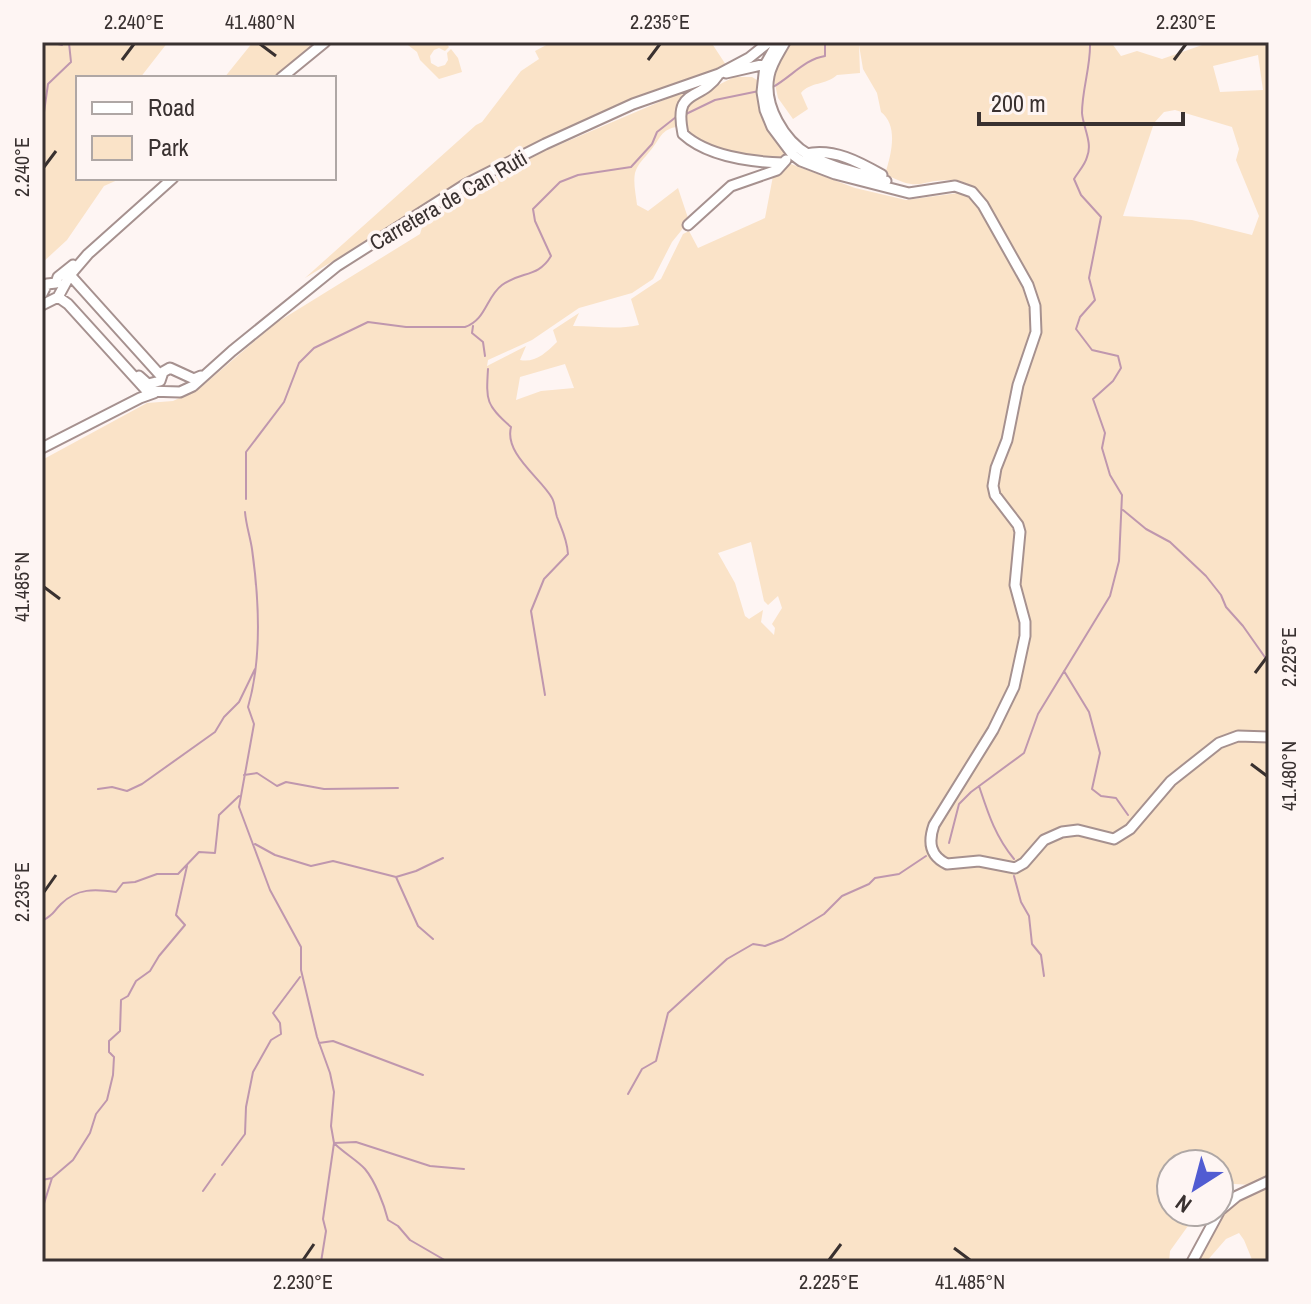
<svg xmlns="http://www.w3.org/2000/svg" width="1311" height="1304" font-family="'Archivo Narrow',sans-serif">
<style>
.green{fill:#fae3c8;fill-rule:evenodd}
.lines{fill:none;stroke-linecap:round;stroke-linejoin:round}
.stream{stroke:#bf97ae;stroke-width:2}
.minor-casing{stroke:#a6918f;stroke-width:13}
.minor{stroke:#fff;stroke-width:9}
.ticks{fill:none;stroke:#393130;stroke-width:3}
.labels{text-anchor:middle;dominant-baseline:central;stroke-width:7;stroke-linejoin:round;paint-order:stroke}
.street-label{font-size:22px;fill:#393130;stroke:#fef5f3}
.neatline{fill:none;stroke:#393130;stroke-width:3}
.ticks-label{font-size:20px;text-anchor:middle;fill:#393130}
</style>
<rect width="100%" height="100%" fill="#fef5f3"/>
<path class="green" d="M 42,42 L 168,42 L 140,78 L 78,78 L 78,178 L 122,178 L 104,186 L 67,240 L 42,263 Z
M 253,42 L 317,42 L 276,78 L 224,78 Z
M 404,42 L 445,42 L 449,47 L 445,51 L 439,48 L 434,50 L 430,56 L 431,63 L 438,67 L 445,65 L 448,60 L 447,53 L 451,49 L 458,58 L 462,72 L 439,79 L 420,60 L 417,52 Z
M 552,42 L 711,42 L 726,65 L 614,108 L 489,167 L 305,278 L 476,125 L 482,122 L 521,71 L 539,59 L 535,51 Z
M 789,42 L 1111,42 L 1121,56 L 1137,51 L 1162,59 L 1205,44 L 1205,42 L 1269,42 L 1269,1262 L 1253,1262 L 1244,1240 L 1239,1233 L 1226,1239 L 1206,1262 L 1197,1262 L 1224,1212 L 1251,1185 L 1219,1183 L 1219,1164 L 1171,1164 L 1171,1212 L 1192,1212 L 1193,1219 L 1170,1251 L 1169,1262 L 42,1262 L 42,460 L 147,403 L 173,401 L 200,388 L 276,323 L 420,234 L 426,214 L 540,153 L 706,82 L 680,98 L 676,116 L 678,127 C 661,128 660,140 650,151 C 644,159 638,163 635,173 C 633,183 636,195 637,205 L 648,211 L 678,188 L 689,221 L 672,242 L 653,279 L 632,293 L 579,308 L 532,340 L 488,360 L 487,366 L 526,346 L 520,360 C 535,363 546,353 557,342 L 553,330 L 579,313 L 573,326 C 596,326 616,330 639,325 L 631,299 L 661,279 L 683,234 L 689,231 L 698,248 L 765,218 L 773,176 L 791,164 L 855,188 L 906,200 L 966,192 L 974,198 L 995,237 L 1005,236 C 994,214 980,180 951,180 C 916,180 922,193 885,174 C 891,155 899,126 881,112 L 877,93 L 863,69 L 859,45 L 860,73 L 837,75 C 826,85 810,82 801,93 L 808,109 L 793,119 L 778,98 L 773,75 ZM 1258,55 L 1263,90 L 1220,92 L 1213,66 ZM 1175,110 L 1232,127 L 1239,149 L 1236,160 L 1259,216 L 1252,235 L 1192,220 L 1123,216 L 1154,123 L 1164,112 ZM 565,364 L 574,388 L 541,391 L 516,400 L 520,377 ZM 751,542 L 764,601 L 768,605 L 778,596 L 782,608 L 772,624 L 775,628 L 774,635 L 761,622 L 763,610 L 749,619 L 745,616 L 735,583 L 718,553 Z
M 734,77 L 752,77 L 757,80 L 761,109 L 785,156 C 763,165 712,147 690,137 L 682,122 L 687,101 Z"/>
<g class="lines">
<path class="stream" d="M 49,42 L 62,45
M 773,87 C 791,77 805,59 825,56 L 825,42
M 686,114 L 715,100 L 759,91
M 42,126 L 48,84 L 71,62 L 69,43
M 473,326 L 472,333 L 483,342 L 485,356
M 488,369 C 486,401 486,405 511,427 C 504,454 541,478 552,498 C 555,503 555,511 557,517 C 562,530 567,539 568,554 L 544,579 L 531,611 L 545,695
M 246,499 L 246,452 L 284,402 L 299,363 L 314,348 L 368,322 L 406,327 L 465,327 C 486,320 486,297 502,285 C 521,271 538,278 551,256 L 535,221 L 533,209 L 560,182 L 578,175 L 631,167 L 652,144 L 657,132 L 676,117
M 1123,510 L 1146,529 L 1170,542 L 1206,576 L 1221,595 L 1226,607 L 1243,626 L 1269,663
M 245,512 C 246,525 250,536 252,549 C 259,599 262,659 248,707 L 254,724 L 239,807 L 270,890 L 301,947 L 301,970 L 317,1037 L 330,1073 L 334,1092 L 331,1126 L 334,1143 L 323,1219 L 326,1231 L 321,1262
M 1064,671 L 1089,712 L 1100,753 L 1092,789 L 1101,796 L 1116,798 L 1128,815
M 244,775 L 257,773 L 277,786 L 286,782 L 324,789 L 398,788
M 979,786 C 988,813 995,836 1014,859
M 98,789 L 112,787 L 127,791 L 142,784 L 215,732 L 224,717 L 239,702 L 255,669
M 949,843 L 959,804 L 971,792 L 1024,753 L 1038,714 L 1110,596 L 1119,561 L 1122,495 L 1110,475 L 1102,448 L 1105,433 L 1093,399 L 1113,381 L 1121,368 L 1118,356 L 1092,350 L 1076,329 L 1080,317 L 1095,300 L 1089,278 L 1101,217 L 1081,195 L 1074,179 C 1078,172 1085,165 1087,157 C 1093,143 1083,127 1082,113 C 1082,89 1091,66 1090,42
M 255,844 L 275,855 L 311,866 L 333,861 L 396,877 L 416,871 L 443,858
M 1014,876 L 1021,902 L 1029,916 L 1032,944 L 1041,955 L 1044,976
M 396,877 L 418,926 L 433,939
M 42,921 C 55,914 52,913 61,904 C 77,888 95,889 116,892 L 123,883 L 135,882 L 157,874 L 178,874 L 199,852 L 215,853 L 219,815 L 239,796
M 319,1043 L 333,1041 L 423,1075
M 628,1094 L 642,1069 L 656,1061 L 668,1013 L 727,959 L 753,944 L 765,946 L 783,939 L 824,914 L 842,896 L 869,884 L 875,878 L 899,874 L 926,856
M 334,1143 L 356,1142 L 430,1166 L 464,1169
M 335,1144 C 344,1153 358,1161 365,1169 C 375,1181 384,1204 388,1220 L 398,1226 L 410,1240 L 448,1262
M 222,1165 L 245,1134 L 246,1107 L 253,1072 L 271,1040 L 281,1034 L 280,1023 L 273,1013 L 300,977
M 42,1180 L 52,1178
M 203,1191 L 215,1174
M 42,1210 L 52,1178 L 73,1160 L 90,1133 L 96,1114 L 107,1100 L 113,1075 L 114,1057 L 109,1052 L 109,1041 L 120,1031 L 121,1000 L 128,996 L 136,981 L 150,971 L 159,956 L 185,925 L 176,915 L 187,866"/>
<g class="minor-casing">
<path id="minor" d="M 778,42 L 765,65 L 762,92 L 765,110 L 772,127 L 793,155 L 801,161 L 835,174 L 909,193 L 955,186 L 972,192 L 983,205 L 1028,285 L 1035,306 L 1036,332 L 1018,385 L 1007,440 L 996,468 L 993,486 L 995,495 L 1018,525 L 1020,532 L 1015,585 L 1025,622 L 1025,636 L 1014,687 L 993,730 L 934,825 C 928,842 930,856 947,864 L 979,861 L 1015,868 L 1024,863 L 1044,840 L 1062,832 L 1078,830 L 1114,839 L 1130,829 L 1171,781 L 1219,743 L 1238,736 L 1269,737
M 785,42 C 779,53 771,64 769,76 C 763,105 784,141 809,155 C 832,168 861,173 886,181
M 726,73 L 766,64
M 719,74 C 700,103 673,86 683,134 C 707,156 751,162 783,163
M 281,78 L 325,42
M 806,154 C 834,148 859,162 882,175
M 688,225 L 731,186 L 777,170 L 786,160
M 70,275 L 161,376
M 56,283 L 58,277 L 73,265
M 42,294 L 47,284 L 56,283
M 58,297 L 68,304 L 147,391 L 180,392 L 193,386 L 232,351 L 337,266 L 466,184 L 545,144 L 633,104 L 719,74 L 749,58 L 769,42
M 42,305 L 58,297 L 70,275 L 88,254 L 173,178
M 139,376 L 148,384 L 160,381
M 160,381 L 163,372 L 170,368 L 194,379 L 201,376
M 42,448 L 140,398 L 154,393
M 1219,1211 L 1237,1196 L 1269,1181
M 1192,1262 L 1219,1212"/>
</g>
<use href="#minor" class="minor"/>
</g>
<path class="ticks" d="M 260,44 L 276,56M 122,60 L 134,44M 648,60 L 660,44M 1174,60 L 1186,44M 44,167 L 56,151M 44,587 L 60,599M 1255,673 L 1267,657M 1251,764 L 1267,776M 44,892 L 56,875M 954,1248 L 970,1260M 303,1260 L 314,1244M 829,1260 L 841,1244"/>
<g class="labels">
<g class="street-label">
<text transform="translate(448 200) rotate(-30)">Carretera de Can Ruti</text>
</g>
</g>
<rect width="1311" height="1304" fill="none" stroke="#fef5f3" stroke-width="88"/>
<rect x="76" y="76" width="260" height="104" fill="#fef5f3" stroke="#afa7a5" stroke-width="2"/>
<rect x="92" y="102" width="40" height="12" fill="#ffffff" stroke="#afa7a5" stroke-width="2"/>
<text x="148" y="116" font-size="24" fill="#393130">Road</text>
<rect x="92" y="136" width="40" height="24" fill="#fae3c8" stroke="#afa7a5" stroke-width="2"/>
<text x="148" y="156" font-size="24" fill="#393130">Park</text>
<g transform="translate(1195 1188) rotate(216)"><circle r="38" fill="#fef5f3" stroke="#afa7a5" stroke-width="2"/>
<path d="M0-6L14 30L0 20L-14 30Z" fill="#515cd2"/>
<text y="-12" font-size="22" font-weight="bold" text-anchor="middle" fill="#393130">N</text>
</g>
<path d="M979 112v12h204v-12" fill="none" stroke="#393130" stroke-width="4"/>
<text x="991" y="112" font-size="24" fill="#393130" stroke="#fef5f3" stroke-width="6" paint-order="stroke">200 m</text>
<rect x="44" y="44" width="1223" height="1216" class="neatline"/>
<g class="ticks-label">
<text x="134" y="29">2.240°E</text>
<text x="260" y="29">41.480°N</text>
<text x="660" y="29">2.235°E</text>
<text x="1186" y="29">2.230°E</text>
<text transform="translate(22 167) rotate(-90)" y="7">2.240°E</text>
<text transform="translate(22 587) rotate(-90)" y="7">41.485°N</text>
<text transform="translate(1289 657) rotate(-90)" y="7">2.225°E</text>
<text transform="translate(1289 776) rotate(-90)" y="7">41.480°N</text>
<text transform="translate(22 892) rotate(-90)" y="7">2.235°E</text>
<text x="303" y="1289">2.230°E</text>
<text x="829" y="1289">2.225°E</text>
<text x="970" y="1289">41.485°N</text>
</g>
</svg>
